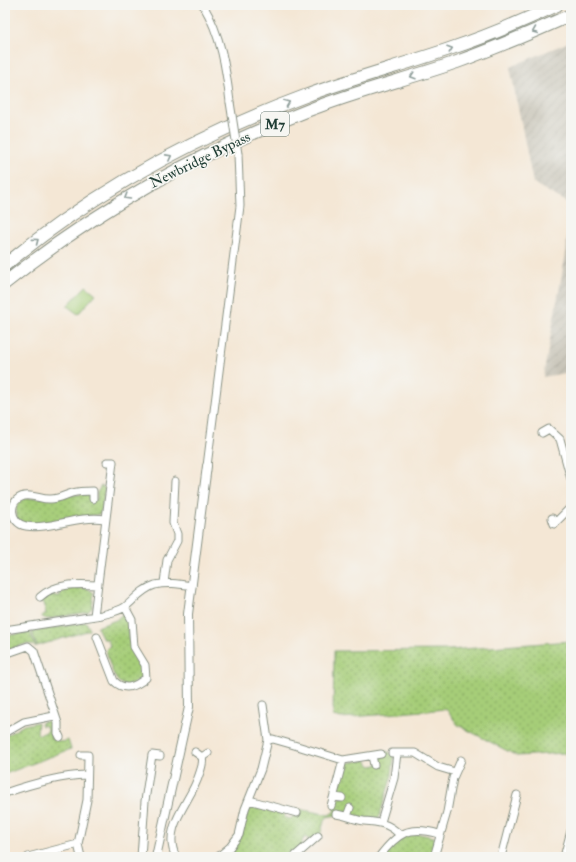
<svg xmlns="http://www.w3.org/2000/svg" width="576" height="862" font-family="'IM FELL Double Pica',serif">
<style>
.industrial{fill:url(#industrial-furrows)}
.grass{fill:url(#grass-dots);stroke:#628556}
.park{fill:#a6cd78;stroke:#628556}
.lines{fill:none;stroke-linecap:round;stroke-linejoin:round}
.minor-casing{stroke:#8a9284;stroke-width:9}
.tertiary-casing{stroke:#8a9284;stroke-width:10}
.motorway-casing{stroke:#8a9284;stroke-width:14}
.minor{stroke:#fff;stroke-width:7}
.tertiary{stroke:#fff;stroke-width:8}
.motorway{stroke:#fff;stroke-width:12}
.minor-bridge-casing{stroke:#8a9284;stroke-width:9;stroke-linecap:butt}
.minor-bridge{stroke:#fff;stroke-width:7}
.oneway{stroke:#8f9e9a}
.labels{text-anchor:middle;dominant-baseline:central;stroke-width:3.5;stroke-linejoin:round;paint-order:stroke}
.shield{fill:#f6f6f2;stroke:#60746d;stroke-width:1}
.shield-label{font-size:14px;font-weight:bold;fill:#1f3d34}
.street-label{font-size:15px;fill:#1f3d34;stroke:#f6f6f2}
</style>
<defs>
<pattern id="industrial-furrows" width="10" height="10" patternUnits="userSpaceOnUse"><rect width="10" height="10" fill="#c8c4b8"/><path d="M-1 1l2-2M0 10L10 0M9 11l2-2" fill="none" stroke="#aba99f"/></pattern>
<pattern id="grass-dots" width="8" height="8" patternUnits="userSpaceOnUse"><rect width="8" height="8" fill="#a6cd78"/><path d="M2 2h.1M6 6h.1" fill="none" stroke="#87a863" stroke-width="1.8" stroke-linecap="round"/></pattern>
</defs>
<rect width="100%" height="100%" fill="#f6f6f2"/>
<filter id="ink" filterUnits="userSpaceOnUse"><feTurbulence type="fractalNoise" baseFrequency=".025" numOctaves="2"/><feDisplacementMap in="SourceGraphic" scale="8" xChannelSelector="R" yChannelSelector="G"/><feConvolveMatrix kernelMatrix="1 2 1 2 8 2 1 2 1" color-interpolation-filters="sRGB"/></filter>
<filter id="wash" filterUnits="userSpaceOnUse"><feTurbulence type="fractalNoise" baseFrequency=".012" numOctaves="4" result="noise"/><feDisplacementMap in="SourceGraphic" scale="16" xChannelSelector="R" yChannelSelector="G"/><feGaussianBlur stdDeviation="0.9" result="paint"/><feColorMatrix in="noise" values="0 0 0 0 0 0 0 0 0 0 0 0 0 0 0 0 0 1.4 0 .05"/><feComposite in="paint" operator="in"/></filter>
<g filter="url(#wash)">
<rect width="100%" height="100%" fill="#f4e7d5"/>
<path class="industrial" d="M 571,41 L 571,372 L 543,377 L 566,253 L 569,204 L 533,183 L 510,67 Z"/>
<path class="grass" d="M 101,486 L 105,488 L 101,514 L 33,524 L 25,524 L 17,519 L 16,506 L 23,499 L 86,494 L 89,495 L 91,500 L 97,500 L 97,493 Z
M 87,588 L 94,593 L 92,608 L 88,612 L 47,619 L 42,617 L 42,615 L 46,614 L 44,603 L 40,601 L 51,592 L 55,597 L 60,597 C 62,586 78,588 87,588 Z
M 124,613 C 133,628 126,627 129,640 C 133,654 142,662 144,676 C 140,679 135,684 130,685 C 114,690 109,660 106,650 L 110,645 L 107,639 L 103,639 L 97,627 L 116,620 Z
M 86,622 L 90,630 L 37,646 L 32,632 Z
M 30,632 L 36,647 C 27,640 15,648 5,652 L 5,636 Z
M 571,641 L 571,759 L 564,753 L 517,756 L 458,725 L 446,709 L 341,718 L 333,716 L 334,651 L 449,650 Z
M 49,721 L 55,723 L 55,727 L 50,734 L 52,739 L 62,742 L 68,740 L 71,749 L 5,774 L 5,736 L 24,725 L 38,722 L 37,733 L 39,735 L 48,731 L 45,725 L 42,726 L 41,722 Z
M 382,752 L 389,752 L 394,757 L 392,775 L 379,818 L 364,819 L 353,816 L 352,812 L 327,817 L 324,821 L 319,839 L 310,840 L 305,837 L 302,841 L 302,847 L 292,857 L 236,857 L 232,850 L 240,837 L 250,806 L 254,805 L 283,813 L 285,818 L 290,819 L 294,816 L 297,816 L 299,809 L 329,815 L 335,811 L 333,808 L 337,800 L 344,796 L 338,791 L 346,763 L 366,760 L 370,766 L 377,765 Z
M 407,835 L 419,834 L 434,837 L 435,842 L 432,857 L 383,857 L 392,846 Z"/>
<path class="park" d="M 86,286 L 96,294 L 78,314 L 67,306 Z"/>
</g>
<g filter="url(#ink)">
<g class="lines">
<g class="minor-casing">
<path id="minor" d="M 203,5 C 221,35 226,68 230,102
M 542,433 L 549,429 L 560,439 L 571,479
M 207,466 L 240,206 L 238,154
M 93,499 L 93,491 C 86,491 79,491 72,493 C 65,495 58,499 51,499 C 42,500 33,494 24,496 C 7,500 10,524 26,526 C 50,530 77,515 105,519
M 552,518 L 554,524 L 571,507
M 164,583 L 167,560 L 177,541 L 177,534 L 173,523 L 175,481
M 40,597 C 55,583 77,584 97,585
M 94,616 L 113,462 L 107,462
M 5,630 L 102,615 C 109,613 119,611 125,607 C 135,599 142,589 155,585 C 167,582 179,584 192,586
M 97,637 L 114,681 C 125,692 136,686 146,678 L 145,665 L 134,647 L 132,620 L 125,607
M 5,654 L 28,646 L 34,651 L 58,723 L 58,733 L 60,737
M 5,733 L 24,722 L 54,716
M 268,740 L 273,739 L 294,745 L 343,760 L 381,754
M 195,752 L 202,757
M 392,753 L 415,753 L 438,767 L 455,772
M 372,756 L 374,765
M 5,793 C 31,784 58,776 86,775
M 334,797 L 342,798
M 249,800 L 297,813
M 331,806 L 343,760
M 336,814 C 345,815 355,820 364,821 C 378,822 388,823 399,834
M 347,816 L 350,808
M 381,822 L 394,778 L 397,753
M 227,850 L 232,857
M 28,857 L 78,844
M 81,857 L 78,844 L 87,800 L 88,758 L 88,755 L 81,755
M 141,857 L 145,801 L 152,755 L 160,756
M 176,857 C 161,827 191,802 199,775 C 201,769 204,763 202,757 L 208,753
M 218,857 L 230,847 L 239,835 L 245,809 L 261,769 L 268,740 L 263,705
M 294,857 L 318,836
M 379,857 C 397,833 409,825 439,834
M 434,857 L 447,812 L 453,778 L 461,760
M 501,857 L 517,795
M 564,857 L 571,831"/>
</g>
<g class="tertiary-casing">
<path id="tertiary" d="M 156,857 L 189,707 L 188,614 L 207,466"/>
</g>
<g class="motorway-casing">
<path id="motorway" d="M 5,265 C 93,192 197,136 305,96 C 353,78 403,65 452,48 C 488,36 523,21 557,5
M 5,283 C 99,208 196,154 309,110 C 357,91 408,79 457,62 C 495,48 533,32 571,15"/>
</g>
<use href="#minor" class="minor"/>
<use href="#tertiary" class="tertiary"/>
<use href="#motorway" class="motorway"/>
<g class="minor-bridge-casing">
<path id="minor-bridge" d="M 230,102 L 238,154"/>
</g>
<use href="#minor-bridge" class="minor-bridge"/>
</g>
<defs><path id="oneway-chevron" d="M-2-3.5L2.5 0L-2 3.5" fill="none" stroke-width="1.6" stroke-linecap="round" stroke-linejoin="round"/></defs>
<g class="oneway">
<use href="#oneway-chevron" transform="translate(535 31) rotate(158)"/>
<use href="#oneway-chevron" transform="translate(450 49) rotate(-19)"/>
<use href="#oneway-chevron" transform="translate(413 76) rotate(162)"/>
<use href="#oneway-chevron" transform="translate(287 103) rotate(-22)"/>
<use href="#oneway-chevron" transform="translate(169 157) rotate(-28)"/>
<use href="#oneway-chevron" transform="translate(127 197) rotate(149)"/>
<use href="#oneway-chevron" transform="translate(36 241) rotate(-37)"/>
</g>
</g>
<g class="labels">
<rect class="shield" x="261" y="112" width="28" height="24" rx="3"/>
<g class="shield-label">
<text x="275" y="124">M7</text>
</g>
<g class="street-label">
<text transform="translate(200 160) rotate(-26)">Newbridge Bypass</text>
</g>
</g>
<rect width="576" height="862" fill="none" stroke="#f6f6f2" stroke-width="20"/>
</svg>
